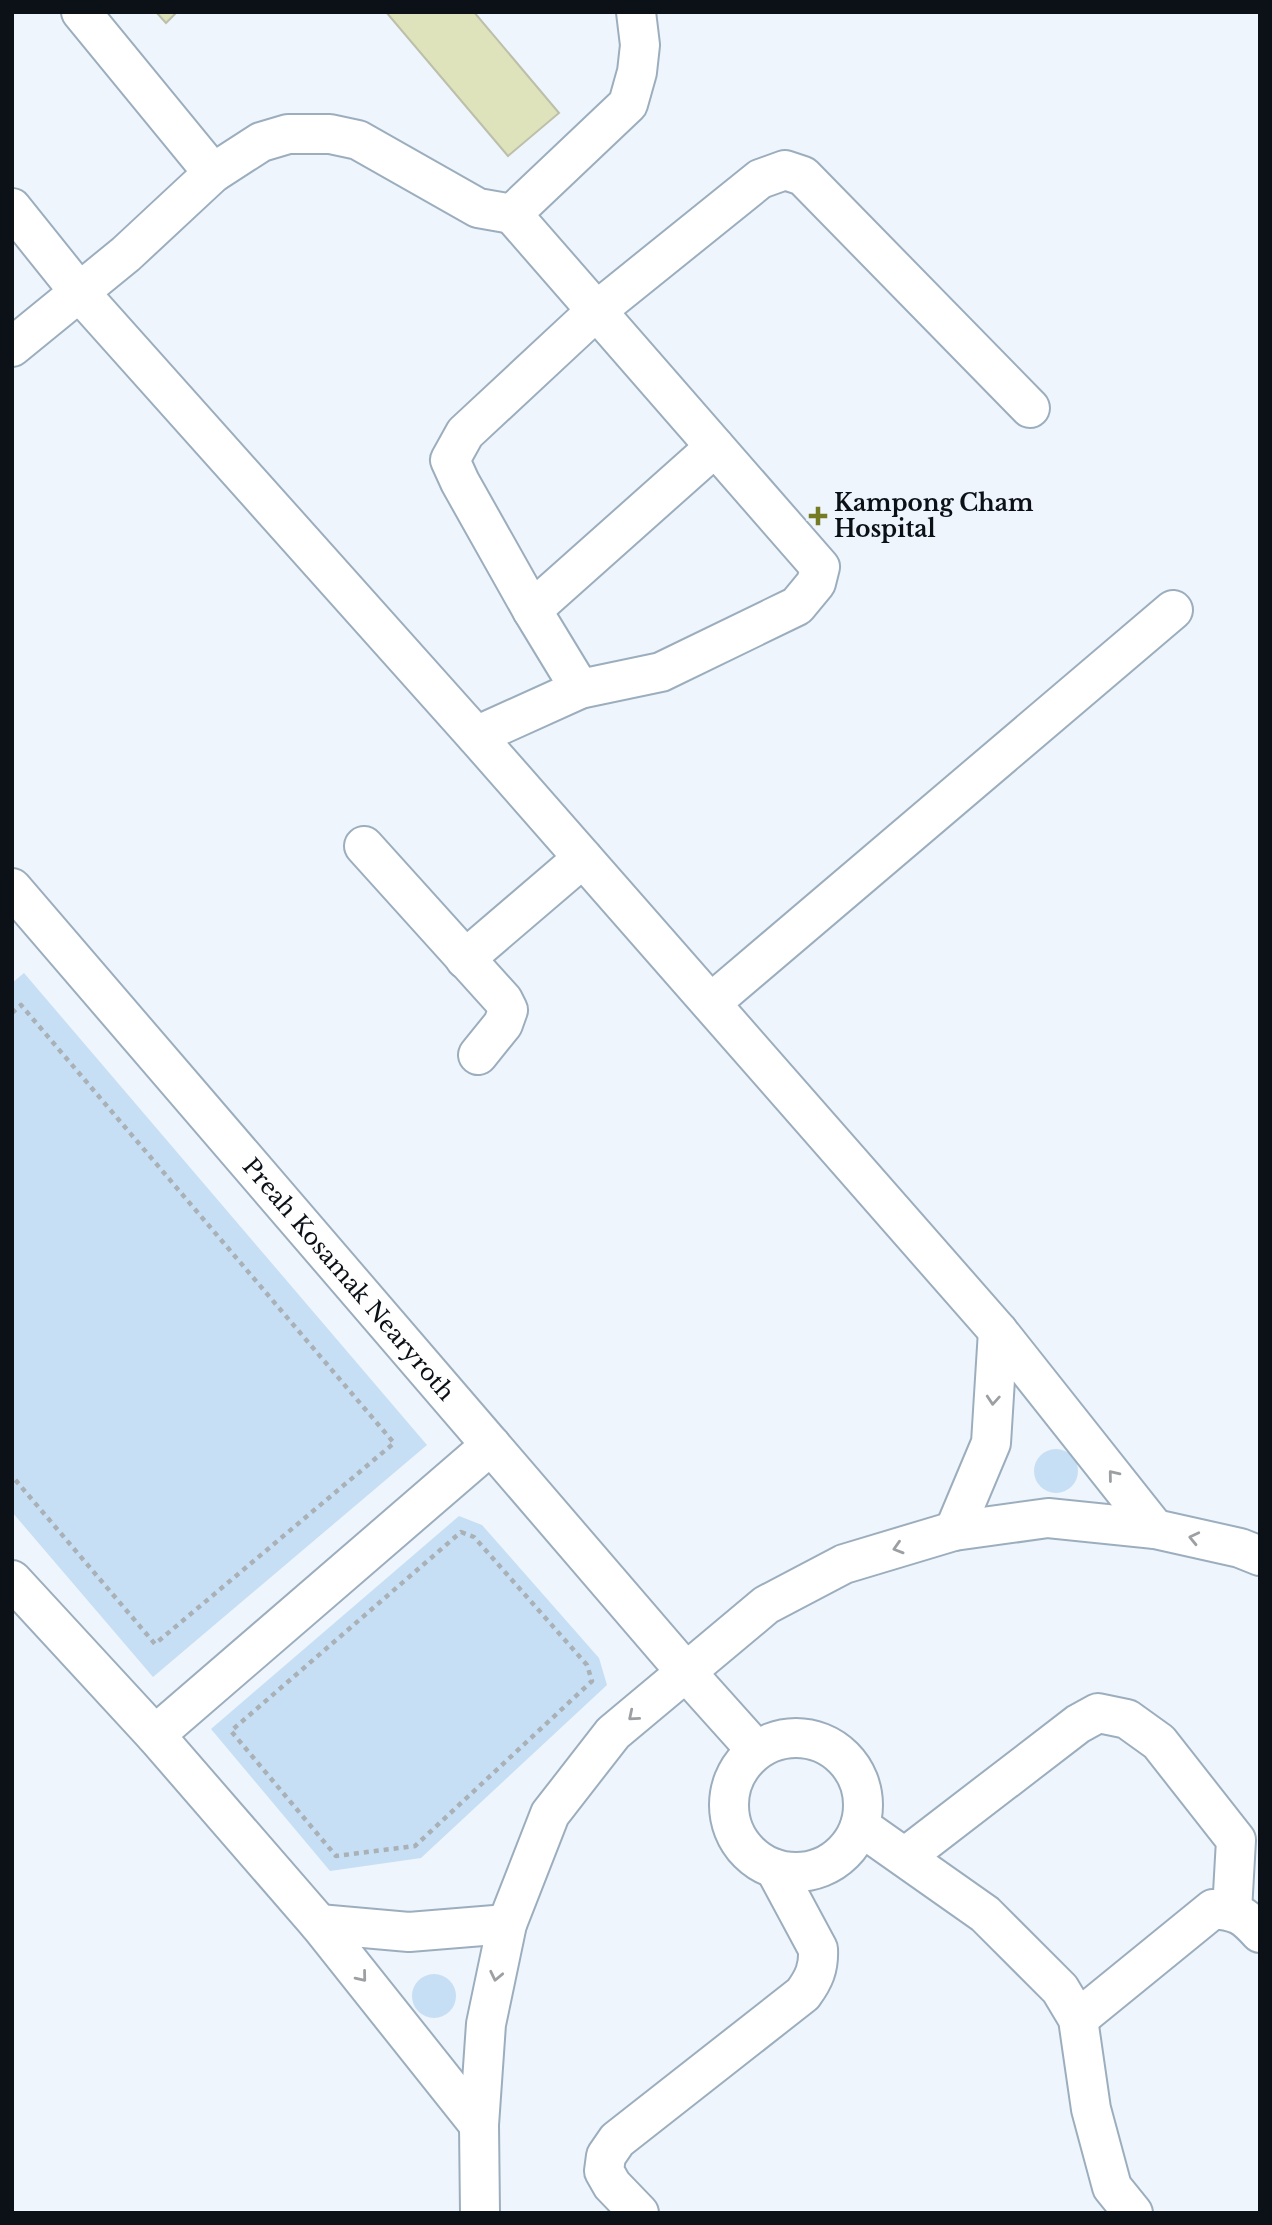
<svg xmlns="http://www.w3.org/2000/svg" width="1272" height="2225" font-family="'Libre Baskerville',serif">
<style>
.green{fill:#c7dff4}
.building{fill:#dee3bb;stroke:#bcbfa9;stroke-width:2}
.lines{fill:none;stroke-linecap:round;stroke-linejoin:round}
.minor-casing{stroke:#9caebe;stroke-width:42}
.path{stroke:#a9b0b6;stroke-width:4.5;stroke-dasharray:5 5;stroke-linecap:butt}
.minor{stroke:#fff;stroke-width:38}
.oneway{stroke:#9da0a2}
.poi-dot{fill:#757b25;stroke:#eef5fc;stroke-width:2.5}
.labels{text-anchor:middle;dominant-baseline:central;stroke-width:6;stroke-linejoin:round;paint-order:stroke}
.poi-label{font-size:23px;font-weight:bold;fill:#0b1117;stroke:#eef5fc;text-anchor:start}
.street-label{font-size:23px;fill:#0b1117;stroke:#eef5fc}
</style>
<rect width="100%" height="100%" fill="#eef5fc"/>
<path class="green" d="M 24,973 L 427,1445 L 153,1677 L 12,1512 L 12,983 Z
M1034 1471a22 22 0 1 1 44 0a22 22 0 1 1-44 0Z
M 459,1516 L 482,1525 L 599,1658 L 607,1685 L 421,1858 L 330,1871 L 211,1729 Z
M412 1996a22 22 0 1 1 44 0a22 22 0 1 1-44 0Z"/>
<path class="building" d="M 156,12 L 177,12 L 166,23 Z
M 386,12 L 474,12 L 559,113 L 508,156 Z"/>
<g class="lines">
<g class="minor-casing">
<g id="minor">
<path d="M 81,12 L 213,173"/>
<path d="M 12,208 L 80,293 L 476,736 L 998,1331 L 1155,1529"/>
<path d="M 12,347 L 126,254 L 213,173 L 261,142 L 288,134 L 330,134 L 358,140 L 478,208 L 512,214 L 628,104 L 637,72 L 640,45 L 636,12"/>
<path d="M 532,610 L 715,447"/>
<path d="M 580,689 L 532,610 L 460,482 L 450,460 L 465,433 L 595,312 L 760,179 L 785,170 L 803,176 L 1030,408"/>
<path d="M 476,736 L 580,689 L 661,672 L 797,606 L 816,583 L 820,567 L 512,214"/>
<path d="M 364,846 L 503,1000 L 508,1010 L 503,1024 L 478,1055"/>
<path id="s1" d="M 12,888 L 686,1672 L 756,1750"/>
<path d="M 465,959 L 583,858"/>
<path d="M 711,1003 L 1173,610"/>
<path d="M 954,1531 L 991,1443 L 998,1331"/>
<path d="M 12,1580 L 155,1735 L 319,1924 L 479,2125"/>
<path d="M 155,1735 L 491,1445"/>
<circle cx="796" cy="1805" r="67"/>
<path d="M 860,1826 L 985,1914 L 1060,1989 L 1078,2019 L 1091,2109 L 1112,2187 L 1133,2213"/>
<path d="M 905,1857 L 1078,1724 L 1098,1713 L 1127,1719 L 1159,1742 L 1236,1840 L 1232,1911"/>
<path d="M 319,1924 L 409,1932 L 507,1924"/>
<path d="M 1078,2019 L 1213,1909 C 1237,1911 1244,1915 1260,1933"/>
<path d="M 480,2213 L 479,2125 L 486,2024 L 507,1924 L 550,1814 L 613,1733 L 686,1672 L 766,1605 L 844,1564 L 954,1531 L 1048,1518 L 1155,1529 L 1240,1548 L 1260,1556"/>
<path d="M 639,2213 L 612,2185 L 604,2171 L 606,2156 L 617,2140 L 803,1994 C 814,1979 819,1968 818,1949 L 775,1869"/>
</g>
</g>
<path class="path" d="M 12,1013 L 21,1005 L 394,1443 L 155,1644 L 12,1476
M 461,1532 L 474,1537 L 587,1665 L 592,1681 L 415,1846 L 336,1856 L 231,1731 Z"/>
<use href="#minor" class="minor"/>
</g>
<defs><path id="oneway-chevron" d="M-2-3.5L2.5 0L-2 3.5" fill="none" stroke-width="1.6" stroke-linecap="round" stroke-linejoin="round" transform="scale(1.75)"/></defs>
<g class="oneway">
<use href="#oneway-chevron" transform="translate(993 1400) rotate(94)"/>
<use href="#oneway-chevron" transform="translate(1113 1475) rotate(-129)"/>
<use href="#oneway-chevron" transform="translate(1194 1538) rotate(-167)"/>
<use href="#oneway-chevron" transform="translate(898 1548) rotate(163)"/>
<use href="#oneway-chevron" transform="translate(633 1716) rotate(140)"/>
<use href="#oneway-chevron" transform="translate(496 1976) rotate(102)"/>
<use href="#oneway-chevron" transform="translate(362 1977) rotate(51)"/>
</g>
<path class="poi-dot" d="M814.5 505.5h7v7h7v7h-7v7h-7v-7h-7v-7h7z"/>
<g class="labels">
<g class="poi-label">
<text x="834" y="503">Kampong Cham<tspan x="834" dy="26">Hospital</tspan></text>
</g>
<g class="street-label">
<text stroke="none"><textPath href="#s1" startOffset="516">Preah Kosamak Nearyroth</textPath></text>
</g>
</g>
<rect width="1272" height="2225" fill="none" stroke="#0b1117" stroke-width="28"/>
</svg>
